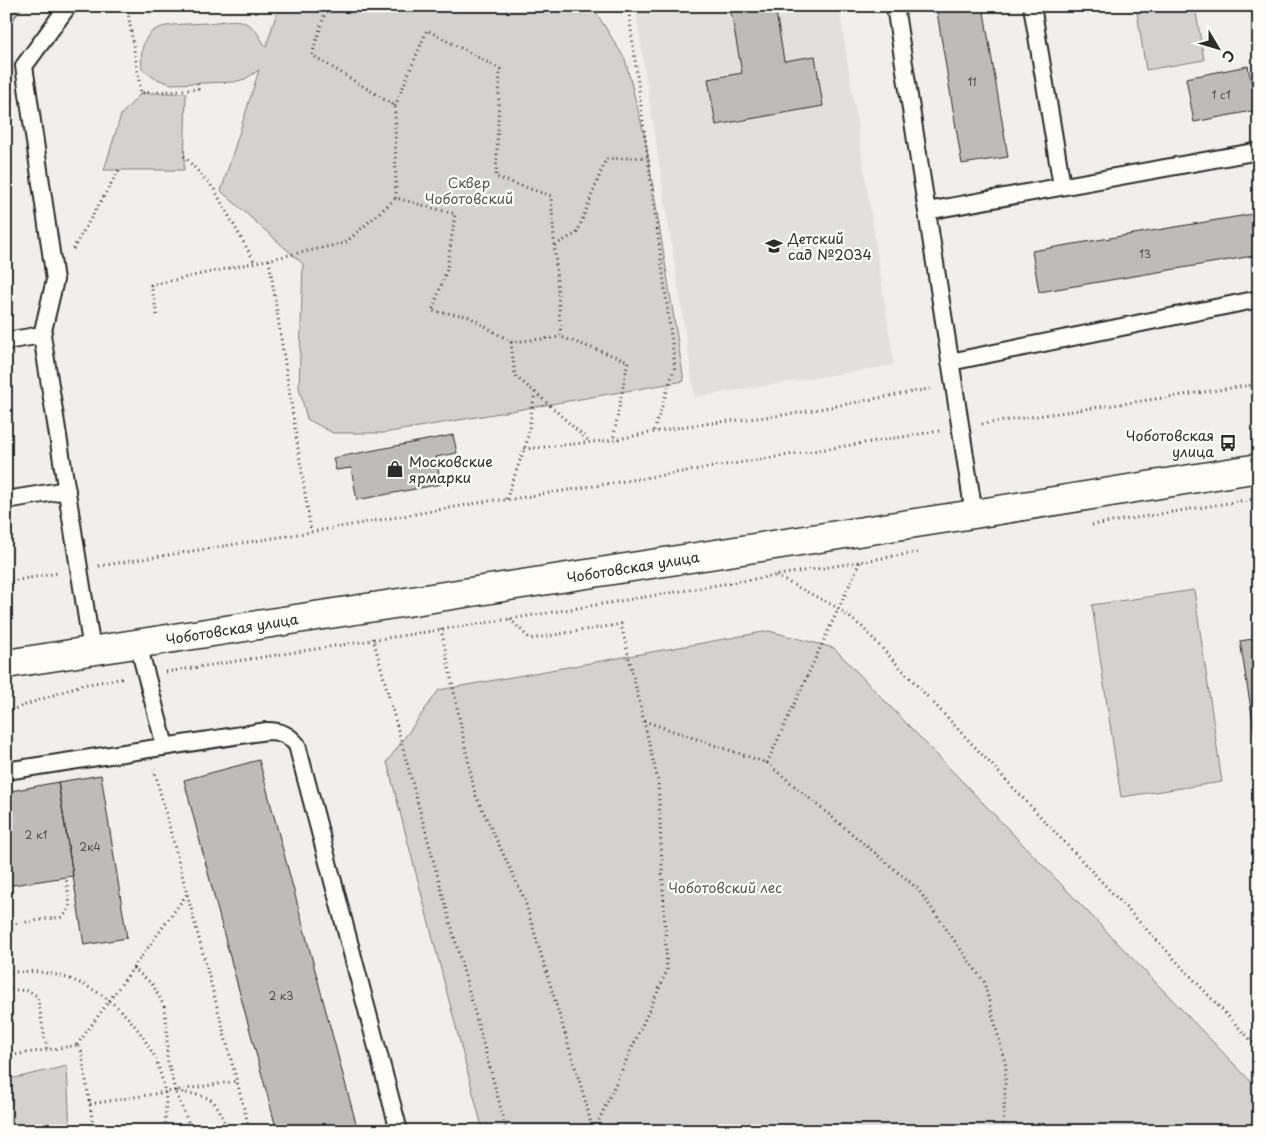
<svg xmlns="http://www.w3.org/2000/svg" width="1265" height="1137" font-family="'Playpen Sans',sans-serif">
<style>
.built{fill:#e1e0dc}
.park{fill:#d3d2cf;stroke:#7f7e7d}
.building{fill:#bdbcb8;stroke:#2b2b2b}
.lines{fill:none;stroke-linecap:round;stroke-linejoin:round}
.service-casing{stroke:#2b2b2b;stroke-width:20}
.secondary-casing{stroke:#2b2b2b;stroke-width:31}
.path{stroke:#2b2b2b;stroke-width:3;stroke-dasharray:1 4;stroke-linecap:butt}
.service{stroke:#fdfcf7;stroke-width:16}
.secondary{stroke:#fdfcf7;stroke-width:28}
.labels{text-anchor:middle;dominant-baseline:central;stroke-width:4.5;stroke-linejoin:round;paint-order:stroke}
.number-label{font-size:11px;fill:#504f4e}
.park-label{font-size:14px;fill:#555554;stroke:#fdfcf7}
.poi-label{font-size:14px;fill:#2b2b2b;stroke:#fdfcf7;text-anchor:start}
.street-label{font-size:14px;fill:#2b2b2b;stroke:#fdfcf7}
</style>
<rect width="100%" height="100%" fill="#f0efeb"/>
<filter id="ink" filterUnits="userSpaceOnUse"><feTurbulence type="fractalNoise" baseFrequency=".02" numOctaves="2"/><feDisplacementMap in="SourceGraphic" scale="10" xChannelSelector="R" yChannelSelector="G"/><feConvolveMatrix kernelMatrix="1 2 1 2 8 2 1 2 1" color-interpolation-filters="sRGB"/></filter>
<g filter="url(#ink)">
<path class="built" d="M 635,6 L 839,6 L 894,365 L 695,397 Z"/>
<path class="park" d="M 279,6 L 592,6 L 625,59 L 645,137 L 684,381 L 384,433 L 333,433 L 307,419 L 299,387 L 303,264 L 221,191 L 259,70 L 245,79 L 234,82 L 171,84 L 154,78 L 142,69 C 137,19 169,26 206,23 C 214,23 232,19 240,21 C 255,25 259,36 266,47 Z
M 1136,6 L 1195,6 L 1204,60 L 1146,70 Z
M 141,93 L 186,93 L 184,170 L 104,170 L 121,115 Z
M 1194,590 L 1222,782 L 1121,797 L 1092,605 Z
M 769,631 L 834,648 L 1259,1090 L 1259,1131 L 483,1131 L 387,762 L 439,690 Z
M 67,1066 L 70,1131 L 6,1131 L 6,1080 Z"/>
<path class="building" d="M 6,6 L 23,6 L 6,29 Z
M 730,6 L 775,6 L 784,61 L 815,56 L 823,106 L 716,125 L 708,79 L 742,73 Z
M 936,6 L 983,6 L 1008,157 L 962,164 Z
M 1248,66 L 1257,110 L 1194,122 L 1186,78 Z
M 1259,213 L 1259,255 L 1039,292 L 1032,251 Z
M 453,435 L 457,453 L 436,457 L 441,484 L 357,500 L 351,468 L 336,470 L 333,458 Z
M 1259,638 L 1259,759 L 1240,641 Z
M 259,760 L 358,1131 L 277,1131 L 226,942 L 184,780 Z
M 101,775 L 127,938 L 84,945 L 58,782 Z
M 58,782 L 73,876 L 6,886 L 6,792 Z"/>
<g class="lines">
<g class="service-casing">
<path id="service" d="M 895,6 L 974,514
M 1032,6 L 1062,186
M 927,211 L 1259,151
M 42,335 L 55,280 L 24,66 L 68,6
M 6,341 L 42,335 L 92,650
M 950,362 L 1259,299
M 6,500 L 67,490
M 138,644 L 165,746
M 6,771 L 267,731 C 281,731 289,735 297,745 L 399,1131"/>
</g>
<g class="secondary-casing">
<path id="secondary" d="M 6,664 L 974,514 L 1259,468"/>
</g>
<path class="path" d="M 127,6 L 141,93 L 198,89 L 198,83
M 327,6 L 312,55 L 395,106 L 396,198
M 628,6 L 675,366 L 653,434
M 395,106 L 427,30 L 500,69 L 496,177 L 551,196 L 561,337 L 628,361 L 613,440
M 184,156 L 214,189 L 255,263
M 555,245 L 577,233 L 606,159 L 647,157
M 73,249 L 119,170
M 269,260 L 311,532
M 157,315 L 151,285 L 345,243 L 396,198 L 455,214 L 447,269 L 432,311 L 468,316 L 511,342 L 515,376 L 535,392 L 527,441 L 506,500
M 511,342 L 561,337
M 535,392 L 590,442
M 982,424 L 1259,384
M 524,449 L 613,440 L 686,426 L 792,414 L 934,388
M 1092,525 L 1259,498
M 99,566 L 311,532 L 495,500 L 506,500 L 939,431
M 776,576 L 838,608 L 862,627 L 1259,1049
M 6,582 L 58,573
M 510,619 L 530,639 L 621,624 L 658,781 L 667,971 L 594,1131
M 441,629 L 475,794 L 524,898 L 585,1100 L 593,1131
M 373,638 L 507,1131
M 166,672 L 510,619 L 920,552
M 6,712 L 81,685 L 125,678
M 644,721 L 767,763 L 917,888 L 984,982 L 1006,1066 L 1003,1131
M 767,763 L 860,562
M 154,769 L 250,1131
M 6,925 L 61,917 L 67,913 L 70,905 L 66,877
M 133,968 L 153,985 L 164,1006 L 167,1027 L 167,1057 L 175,1091
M 6,973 C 63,964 117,994 146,1042 C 149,1047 153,1053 156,1059 C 159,1069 163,1081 165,1092 C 167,1104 165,1118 165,1131
M 6,989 L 29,991 L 37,996 L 47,1049
M 77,1045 L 187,894
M 6,1056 L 79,1045 L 81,1049 L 94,1131
M 90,1104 L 237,1081
M 192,1131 L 175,1091 C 210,1098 216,1093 227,1131"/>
<use href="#service" class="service"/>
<use href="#secondary" class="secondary"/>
</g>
</g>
<defs>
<g id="school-bare" transform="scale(1.35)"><path d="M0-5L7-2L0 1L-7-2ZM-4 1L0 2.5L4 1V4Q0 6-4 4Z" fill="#2b2b2b" stroke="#fdfcf7" stroke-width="2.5" paint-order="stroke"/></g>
<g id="bus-bare" transform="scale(1.35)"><path d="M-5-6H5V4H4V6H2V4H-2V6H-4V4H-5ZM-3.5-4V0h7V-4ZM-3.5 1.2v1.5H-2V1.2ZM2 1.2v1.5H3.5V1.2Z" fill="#2b2b2b" stroke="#fdfcf7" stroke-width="2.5" paint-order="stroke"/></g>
<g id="shop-bare" transform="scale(1.35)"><path d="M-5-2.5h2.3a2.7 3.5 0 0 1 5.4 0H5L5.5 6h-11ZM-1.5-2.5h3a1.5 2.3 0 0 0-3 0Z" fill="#2b2b2b" stroke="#fdfcf7" stroke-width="2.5" paint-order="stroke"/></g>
</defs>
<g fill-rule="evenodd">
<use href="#school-bare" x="774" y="246"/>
<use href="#bus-bare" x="1228" y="443"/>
<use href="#shop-bare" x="395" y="469"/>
</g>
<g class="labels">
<g class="number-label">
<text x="972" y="81">11</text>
<text x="1221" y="94">1 с1</text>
<text x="1145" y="253">13</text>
<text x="36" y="834">2 к1</text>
<text x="90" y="846">2к4</text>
<text x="281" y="995">2 к3</text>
</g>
<g class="park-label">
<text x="469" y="182">Сквер<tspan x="469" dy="16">Чоботовский</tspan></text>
<text x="725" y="887">Чоботовский лес</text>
</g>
<g class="poi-label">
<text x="788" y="238">Детский<tspan x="788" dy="16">сад №2034</tspan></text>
<text x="1214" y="435" text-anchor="end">Чоботовская<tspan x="1214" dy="16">улица</tspan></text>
<text x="409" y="461">Московские<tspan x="409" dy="16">ярмарки</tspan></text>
</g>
<g class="street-label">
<text transform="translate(633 567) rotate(-9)">Чоботовская улица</text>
<text transform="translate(232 629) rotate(-9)">Чоботовская улица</text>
</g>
</g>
<rect width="1265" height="1137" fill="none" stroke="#fdfcf7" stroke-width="25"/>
<rect x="12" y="12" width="1240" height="1112" fill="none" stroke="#2b2b2b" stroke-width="2" filter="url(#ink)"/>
<g transform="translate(1218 48) rotate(128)" stroke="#fdfcf7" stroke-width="4" paint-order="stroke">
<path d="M0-4L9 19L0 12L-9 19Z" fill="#2b2b2b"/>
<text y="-8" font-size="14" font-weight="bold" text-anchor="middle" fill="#2b2b2b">С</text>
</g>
</svg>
